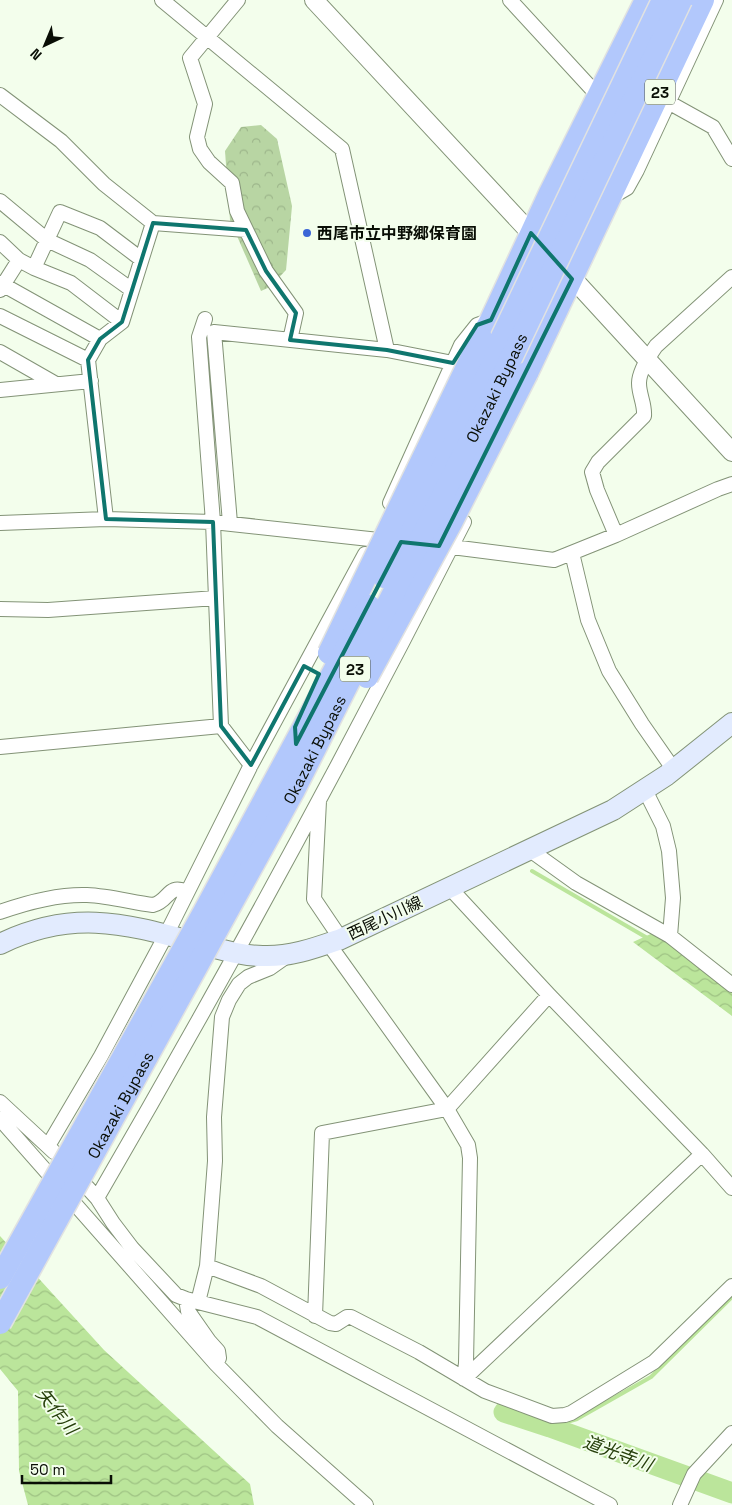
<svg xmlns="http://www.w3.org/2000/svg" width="732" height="1505" font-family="'Space Grotesk','Noto Sans JP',sans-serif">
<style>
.forest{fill:url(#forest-crowns)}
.water{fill:url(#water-waves)}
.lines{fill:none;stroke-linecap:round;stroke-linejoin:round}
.stream{stroke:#bbe59b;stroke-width:4}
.river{stroke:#bbe59b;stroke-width:21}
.minor-casing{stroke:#839377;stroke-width:16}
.tertiary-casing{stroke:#839377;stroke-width:20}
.secondary-casing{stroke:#839377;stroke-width:22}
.trunk-casing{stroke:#e1e2e1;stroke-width:25}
.minor{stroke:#fff;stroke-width:14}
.tertiary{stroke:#fff;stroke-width:18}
.secondary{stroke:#e2ebfe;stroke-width:20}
.trunk{stroke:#b2c8fc;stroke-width:22}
.trunk-bridge-casing{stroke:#e1e2e1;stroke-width:25;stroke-linecap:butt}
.trunk-bridge{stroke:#b2c8fc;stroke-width:22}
.marked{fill:none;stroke:#0f766e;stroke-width:4;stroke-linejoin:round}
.poi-dot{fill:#3b66d6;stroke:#f3feec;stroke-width:2}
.labels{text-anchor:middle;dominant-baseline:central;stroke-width:4;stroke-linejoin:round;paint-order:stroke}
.shield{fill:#f3feec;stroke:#4f564a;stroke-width:1}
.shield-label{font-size:15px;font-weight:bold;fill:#090e05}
.poi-label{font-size:16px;font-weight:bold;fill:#090e05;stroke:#f3feec;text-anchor:start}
.street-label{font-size:16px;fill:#090e05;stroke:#f3feec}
.water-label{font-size:18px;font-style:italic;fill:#263f0b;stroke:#f3feec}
</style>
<defs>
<pattern id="forest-crowns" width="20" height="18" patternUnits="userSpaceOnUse" patternTransform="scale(1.25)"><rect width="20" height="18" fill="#b8d5a3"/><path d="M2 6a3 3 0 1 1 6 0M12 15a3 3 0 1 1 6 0" fill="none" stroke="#9db68b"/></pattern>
<pattern id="water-waves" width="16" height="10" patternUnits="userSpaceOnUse" patternTransform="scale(1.25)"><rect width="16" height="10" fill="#bbe59b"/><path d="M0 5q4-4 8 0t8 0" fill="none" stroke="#9fc384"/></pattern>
</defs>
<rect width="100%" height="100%" fill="#f3feec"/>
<path class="forest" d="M 261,125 L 277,139 L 292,206 L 286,270 L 270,287 L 261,291 L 230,220 L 225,151 L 241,127 Z"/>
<path class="water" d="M 655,932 L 732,992 L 732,1016 L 633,942 Z
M 0,1236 L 104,1350 L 250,1484 L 254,1505 L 28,1505 L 19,1471 L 18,1391 L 0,1369 Z"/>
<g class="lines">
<path class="stream" d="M 532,871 L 649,939
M 550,1427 L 577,1419 L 651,1377 L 732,1297"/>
<path class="river" d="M 504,1412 L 550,1427 L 732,1493"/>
<g class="minor-casing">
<path id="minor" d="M 162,0 L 342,149 L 387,350
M 238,0 L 190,58 L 205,104 L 197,137 L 200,149 L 209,162 L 232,183 L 237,211 L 266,271 L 296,313 L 290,340
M 510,0 L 591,88
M 0,95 L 61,141 L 104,184 L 153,223
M 668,102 L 713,127 L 732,159
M 615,195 L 627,188 L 637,170 L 716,0
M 0,201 L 47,240 L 90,260 L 132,290
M 0,242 L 19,260
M 34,268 L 60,212 L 100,228 L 141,259
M 0,283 L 100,339
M 0,290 L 19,260 L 34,268 L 71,283 L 122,322
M 0,316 L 88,360
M 205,319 L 199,337 L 213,522 L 221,726 L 251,765
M 0,352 L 56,384
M 0,390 L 91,381
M 390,503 L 461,345 L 477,325 L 488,321
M 106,519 L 88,360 L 100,339 L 122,322 L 153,223 L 246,230
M 0,523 L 106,519 L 213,522 L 388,541
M 230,523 L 214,332 L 387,350 L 453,363
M 616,535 L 597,490 L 592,472 L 598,462 L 644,416 C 645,404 639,395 639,383 C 639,371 649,356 656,346 L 732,277
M 444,546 L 554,560 L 616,535 L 718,489 L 732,484
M 572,553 L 588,620 L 609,671 L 642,724 L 674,770
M 0,609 L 48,610 L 216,598
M 0,747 L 221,726
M 645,790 L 663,826 L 669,851 L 673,898 L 670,936
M 319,801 L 314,899 L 341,939
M 530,850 L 576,883 L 670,936 L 732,985
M 449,887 L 549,995 L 702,1154 L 732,1188
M 0,912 C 28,902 57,894 87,895 C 109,896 131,902 153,905 C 170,901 167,883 187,892
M 328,943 L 447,1109 L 468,1145 L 470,1158 L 466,1363 L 464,1379
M 287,956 L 270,968 L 248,977 L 239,984 L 229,1000 L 222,1017 L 214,1117 L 215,1161 L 207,1266 L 261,1286 L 330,1323 L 336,1324 L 347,1317 L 351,1317 L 419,1352 L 485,1391 L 552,1416 L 565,1415 L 571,1413 L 654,1362 L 732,1286
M 0,1102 L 54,1152
M 0,1119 L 216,1364 L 277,1426 L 366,1505
M 48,1146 L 101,1056 L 166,935 L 251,765 L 365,554
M 76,1175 L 97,1198 L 113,1223 L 132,1248 L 176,1295 L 186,1299 L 257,1317 L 610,1505
M 97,1198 C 226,976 348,751 464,522
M 186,1299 L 188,1311 L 209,1341 L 218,1351 L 219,1358 L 216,1364
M 198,1302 L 207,1266
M 315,1316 L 322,1133 L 447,1109 L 549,995
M 464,1379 L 702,1154
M 680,1505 L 694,1474 L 732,1433"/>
</g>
<g class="tertiary-casing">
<path id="tertiary" d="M 314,0 L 539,242
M 565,270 L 732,452"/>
</g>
<g class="secondary-casing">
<path id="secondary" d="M 0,944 C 70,910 121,922 193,942 C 216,948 239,956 263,956 C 291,957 315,948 341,939 L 613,810 L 667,775 L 732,723"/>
</g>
<g class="trunk-casing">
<path id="trunk" d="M 481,338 L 491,320 L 550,193 L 646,0
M 527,373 L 703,0"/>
</g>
<use href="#minor" class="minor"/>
<use href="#tertiary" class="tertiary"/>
<use href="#secondary" class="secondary"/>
<use href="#trunk" class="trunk"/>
<g class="trunk-bridge-casing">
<g id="trunk-bridge">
<path d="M 384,577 L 480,383 L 663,0"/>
<path d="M 329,653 L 481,338"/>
<path d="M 367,677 L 451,523 L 527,373"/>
<path d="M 0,1278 L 204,912 L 369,606"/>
<path id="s1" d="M 0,1323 L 293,792 L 495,392 L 681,0"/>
</g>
</g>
<use href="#trunk-bridge" class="trunk-bridge"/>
</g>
<path class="marked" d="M 153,223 L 246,230 L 266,271 L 296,313 L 290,340 L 387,350 L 453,363 L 477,325 L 491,320 L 531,233 L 572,279 L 439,546 L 401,542 L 296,744 L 295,727 L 319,674 L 304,666 L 251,765 L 221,726 L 213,522 L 106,519 L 88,360 L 100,339 L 122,322 Z"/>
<circle class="poi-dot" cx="307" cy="233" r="5"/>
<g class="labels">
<g class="shield">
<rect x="645" y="79.5" width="30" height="25" rx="4"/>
<rect x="340" y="656.5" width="30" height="25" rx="4"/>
</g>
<g class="shield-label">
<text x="660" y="92">23</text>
<text x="355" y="669">23</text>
</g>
<g class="poi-label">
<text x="317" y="233">西尾市立中野郷保育園</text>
</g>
<g class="street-label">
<text stroke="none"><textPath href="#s1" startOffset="1059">Okazaki Bypass</textPath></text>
<text stroke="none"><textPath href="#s1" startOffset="654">Okazaki Bypass</textPath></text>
<text transform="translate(385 918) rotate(-25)">西尾小川線</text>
<text stroke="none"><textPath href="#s1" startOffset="249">Okazaki Bypass</textPath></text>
</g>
<g class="water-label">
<text transform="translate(57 1411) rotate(51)">矢作川</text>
<text transform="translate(618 1453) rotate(20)">道光寺川</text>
</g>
</g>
<g transform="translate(45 45) rotate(224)" stroke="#f3feec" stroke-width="4" paint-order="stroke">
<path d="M0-4L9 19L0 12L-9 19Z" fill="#090e05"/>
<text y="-8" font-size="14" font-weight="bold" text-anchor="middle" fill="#090e05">N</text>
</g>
<path d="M22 1475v8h89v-8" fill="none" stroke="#090e05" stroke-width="2.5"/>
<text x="30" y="1475" font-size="15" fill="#090e05" stroke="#f3feec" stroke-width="4" paint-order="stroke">50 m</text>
</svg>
